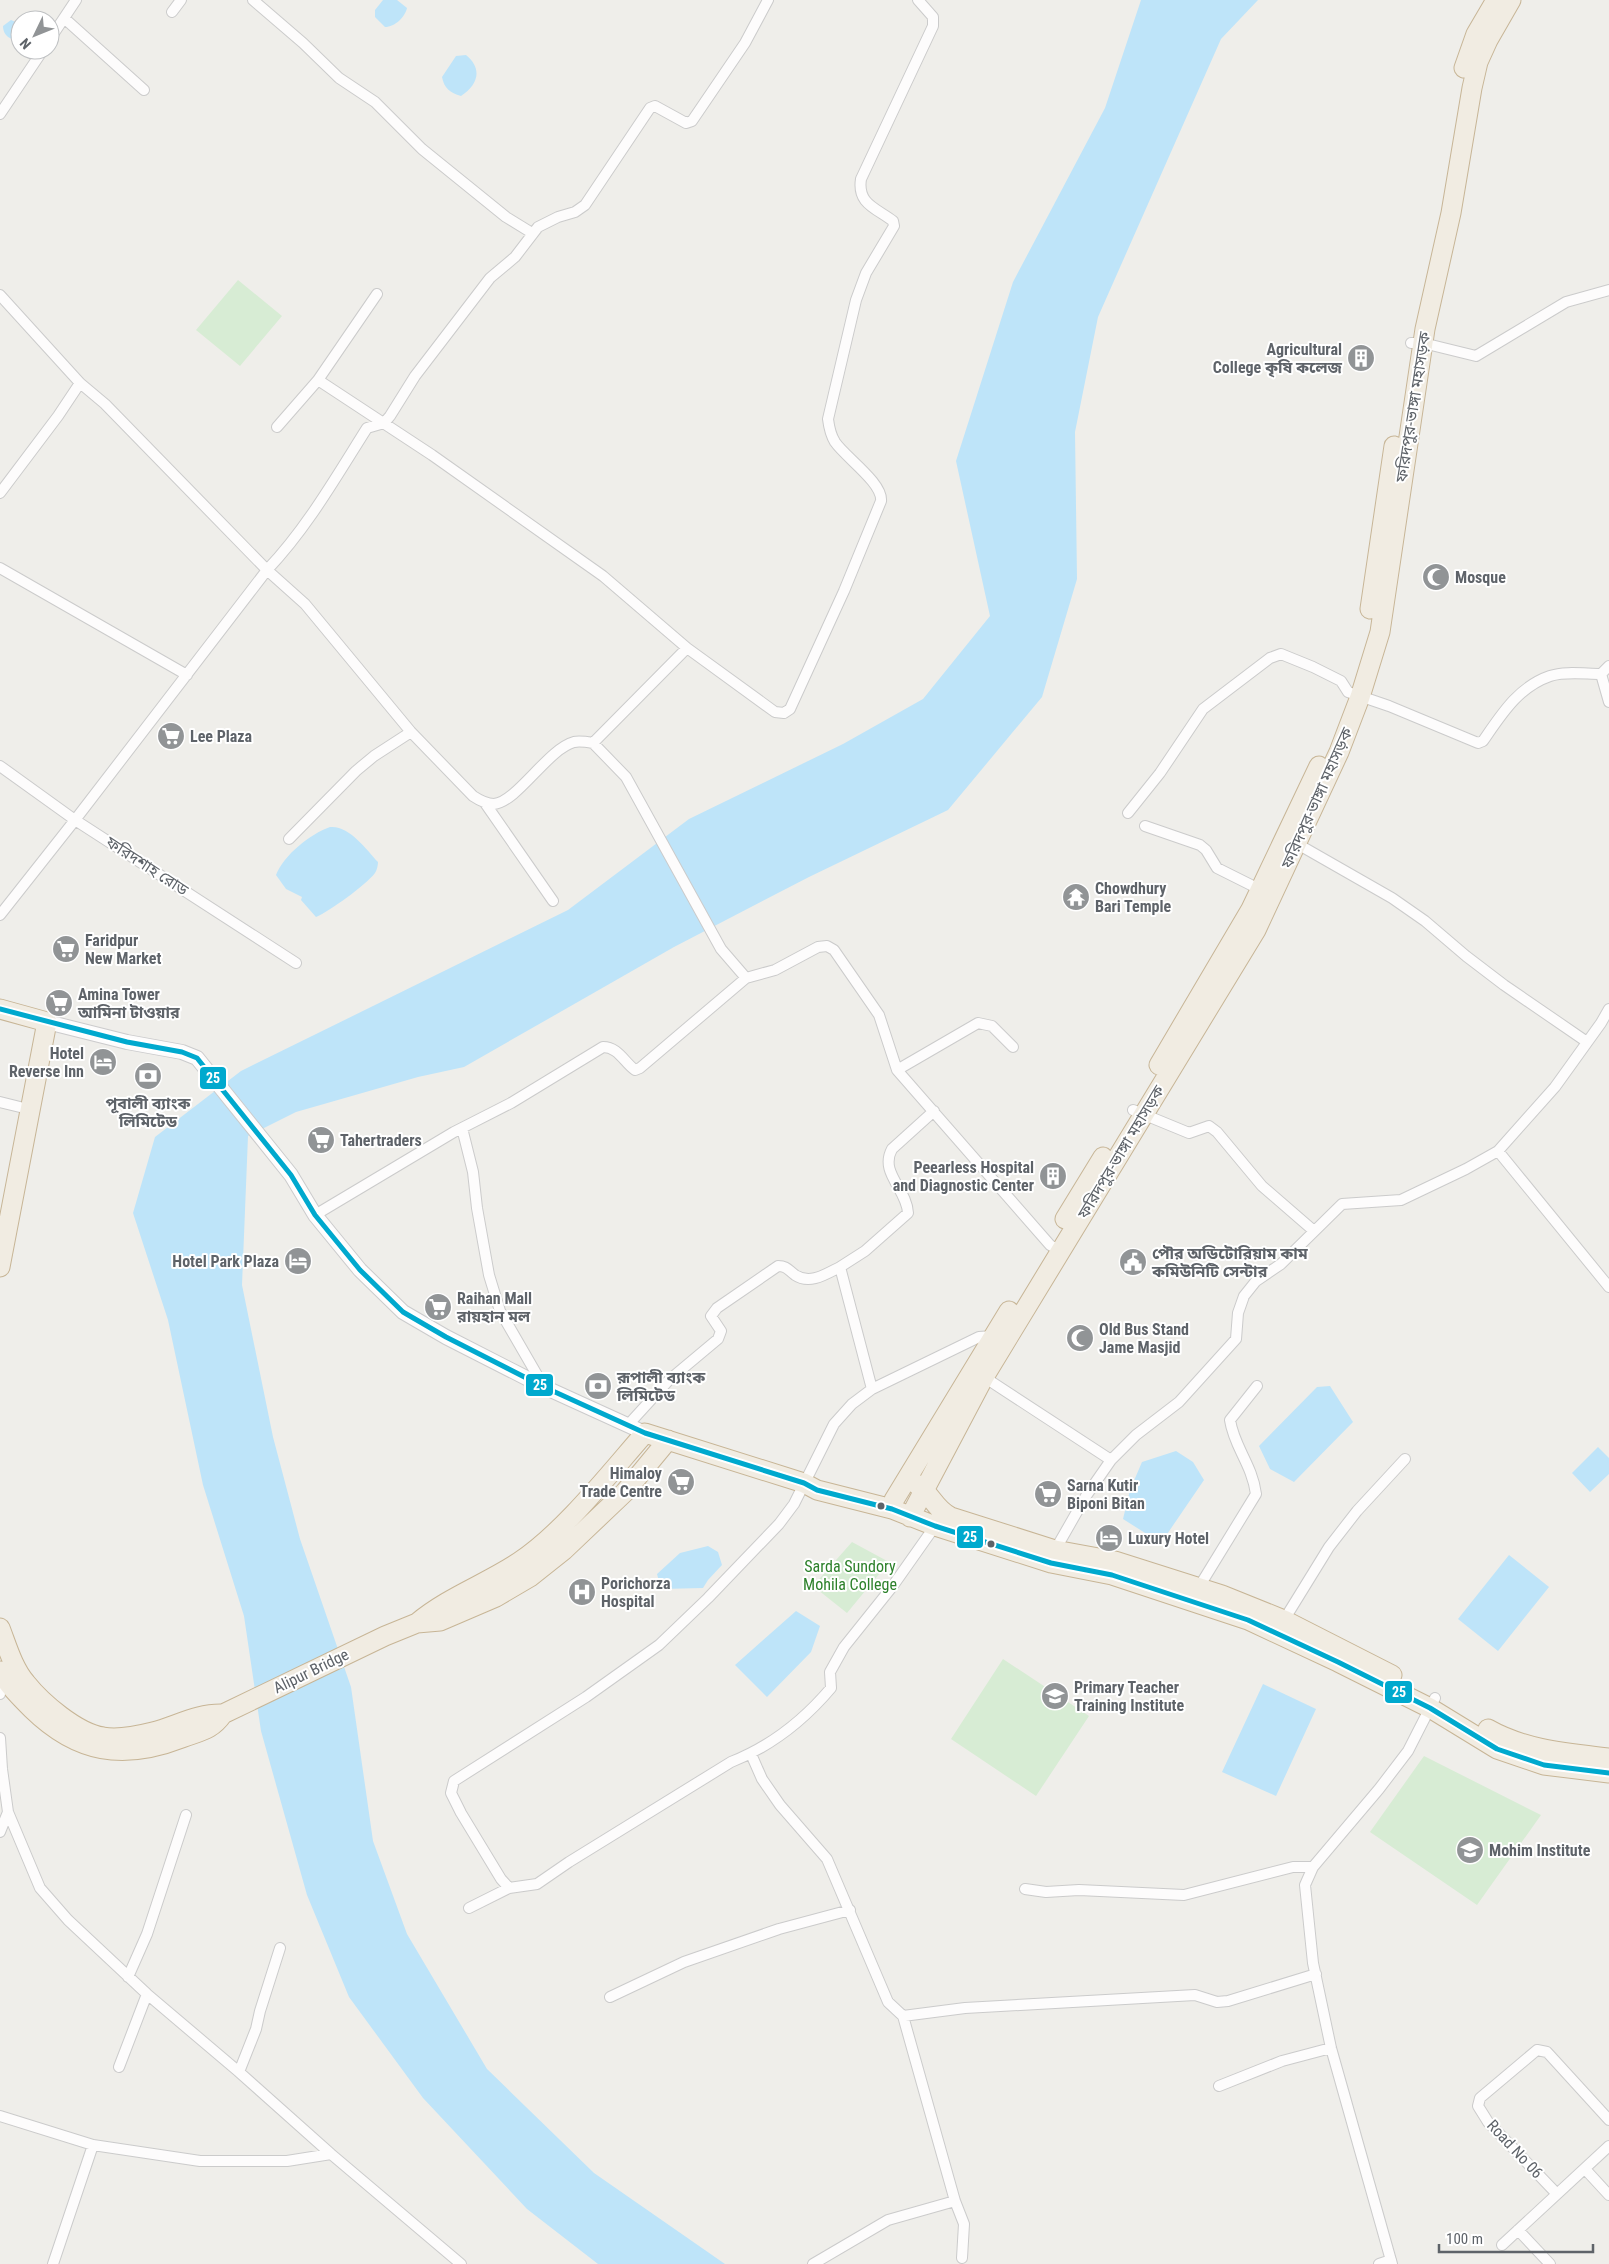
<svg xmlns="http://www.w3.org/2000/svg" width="1609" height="2264" font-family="'Roboto Condensed','Noto Sans Bengali',sans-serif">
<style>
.green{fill:#d7ecd4}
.water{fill:#bee4f9}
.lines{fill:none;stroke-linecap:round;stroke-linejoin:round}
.street-casing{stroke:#cbcbcb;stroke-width:12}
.secondary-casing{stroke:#cbcbcc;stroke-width:16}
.highway-casing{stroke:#c7b596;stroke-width:21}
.street{stroke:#fdfcfc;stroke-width:10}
.secondary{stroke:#fdfcfc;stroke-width:14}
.highway{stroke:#f1ece2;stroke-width:19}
.bus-1-casing{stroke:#fff;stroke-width:9}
.bus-1{stroke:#00a9ce;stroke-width:5}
.bus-dot{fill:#5e6369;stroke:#fff;stroke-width:2}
.labels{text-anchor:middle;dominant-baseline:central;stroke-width:4;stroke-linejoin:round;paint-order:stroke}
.poi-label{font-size:16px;font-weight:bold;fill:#5e6369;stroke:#fff;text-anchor:start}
.street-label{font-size:16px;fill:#5e6369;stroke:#fff}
.park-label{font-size:16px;fill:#2d812b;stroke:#fff}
.line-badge{stroke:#fff;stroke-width:2}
.badge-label{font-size:14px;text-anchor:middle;font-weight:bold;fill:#fff}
</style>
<rect width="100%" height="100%" fill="#efeeea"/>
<path class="green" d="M 238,280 L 282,316 L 240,366 L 196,330 Z
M 852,1542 L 889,1562 L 847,1613 L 813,1586 Z
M 1003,1659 L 1089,1716 L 1036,1796 L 951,1739 Z
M 1424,1756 L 1541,1815 L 1477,1905 L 1370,1832 Z"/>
<path class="water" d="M 383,0 L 397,0 L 407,8 C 405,17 395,27 385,27 L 375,17 L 375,10 Z
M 1141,0 L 1258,0 L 1221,39 L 1098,317 L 1075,432 L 1077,579 L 1042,697 L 948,810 L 809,877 L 674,947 L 464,1067 L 418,1077 L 296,1112 L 248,1136 L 242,1285 L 273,1437 L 300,1539 L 351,1687 L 373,1841 L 407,1934 L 487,2069 L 594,2173 L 725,2264 L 598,2264 L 527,2209 L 423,2098 L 349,1997 L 307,1895 L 261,1731 L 244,1616 L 203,1485 L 168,1320 L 133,1213 L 155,1137 L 241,1071 L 568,910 L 689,819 L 843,744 L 923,699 L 990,616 L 956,461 L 1013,282 L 1105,108 Z
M 11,20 L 20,24 L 20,37 L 12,39 C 6,37 3,32 3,26 Z
M 466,55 C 483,69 478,85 461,96 C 450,93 444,88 442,77 L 456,56 Z
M 330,827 C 349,825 366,849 378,862 C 378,865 377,870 375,873 C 366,885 330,911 316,917 L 301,900 L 302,897 L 286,889 L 276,875 C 284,855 310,834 330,827 Z
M 1330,1386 L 1353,1422 L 1294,1482 L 1270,1469 L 1259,1446 L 1317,1387 Z
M 1598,1447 L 1609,1458 L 1609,1474 L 1590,1492 L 1572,1473 Z
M 1176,1451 L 1193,1462 L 1204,1480 L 1161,1543 L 1123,1519 L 1130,1490 L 1142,1462 Z
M 708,1546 L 718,1552 L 722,1565 L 708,1580 L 703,1588 L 661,1589 L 657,1574 L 680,1553 Z
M 1509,1555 L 1549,1587 L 1498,1651 L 1458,1619 Z
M 796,1611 L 820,1626 L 811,1652 L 767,1697 L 735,1665 Z
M 1263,1684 L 1316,1709 L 1276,1796 L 1222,1772 Z"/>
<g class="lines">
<g class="street-casing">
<path id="street" d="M 253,0 L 303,43 L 339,78 L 375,102 L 422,149 L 506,217 L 532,233
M 172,12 L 181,0
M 64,18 L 144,90
M 50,39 L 76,0
M 0,114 L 43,50
M 0,295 L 80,383 L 105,404 L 267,570 L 75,820 L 0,915
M 1411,343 L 1423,343 L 1476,356 L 1566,302 L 1609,290
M 318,380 L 432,455 L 603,576 L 687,648 L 775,712 L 784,713 L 790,709 L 844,591 L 881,501 C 883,483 845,457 835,442 C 830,434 829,427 828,419 L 856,300 L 866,273 L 894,226 L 893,221 C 876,208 857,204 861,179 L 933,26 L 933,17 L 918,0
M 277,427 L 318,380 L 377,294
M 0,493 L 58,416 L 80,383
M 0,568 L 187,675
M 687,648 L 593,743 C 587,742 579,741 574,742 C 548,749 517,802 494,804 C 486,804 479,800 473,796 L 411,732 L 305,604 L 267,570 C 307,528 336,477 367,428 L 384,423 L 390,416 L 415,376 L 490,278 L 515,257 L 538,227 L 558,217 L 575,212 L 585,205 L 650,108 L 655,106 L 686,123 L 692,121 L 745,43 L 768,0
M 1601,674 L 1609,702
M 593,743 L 626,777 L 721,949 L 746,978 L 775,970 L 818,947 L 827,946 L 834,950 L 879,1015 L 897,1070 L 1050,1245 L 1060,1251
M 0,766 L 75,820 L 296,963
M 485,803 L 553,901
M 1128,813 L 1160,773 L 1203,709 L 1270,658 L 1281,654 L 1313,667 L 1341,681 L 1348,692 L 1389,706 L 1478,743 L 1483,741 C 1501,715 1518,687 1550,676 C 1565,671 1585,674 1601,674 L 1609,666
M 1145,826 L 1200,845 L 1206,850 L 1217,868 L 1261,890
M 289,839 L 356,771 L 374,756 L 411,732
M 1294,842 L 1392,898 L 1425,921 L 1466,956 L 1504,985 L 1587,1042
M 897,1070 L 978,1023 L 992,1026 L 1013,1047
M 0,1102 L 20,1107
M 1133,1110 L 1189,1133 L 1209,1126 L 1217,1132 L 1262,1186 L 1314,1231
M 934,1111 L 892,1149 C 879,1173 907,1189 908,1213 L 865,1251 L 840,1267 L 872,1389 L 852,1404 L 834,1424 L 794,1504 L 779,1524 L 708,1598 L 659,1645 L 586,1697 L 454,1781 L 451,1793 L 461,1813 L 501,1879 L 509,1888 L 537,1884 L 569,1862 L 731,1762 C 769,1747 804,1720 831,1688 L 830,1672 L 844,1647 L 892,1587 L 935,1526
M 462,1128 L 473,1172 L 477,1208 L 489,1275 L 500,1311 L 544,1387
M 1498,1151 L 1609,1287
M 315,1215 L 454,1132 L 511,1103 L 603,1047 C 618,1047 624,1062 635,1070 L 640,1068 L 746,978
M 984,1377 L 1111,1460
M 872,1389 L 979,1337 L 993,1336
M 628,1425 L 669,1380 L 718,1339 L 721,1331 L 711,1316 L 717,1308 L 778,1266 C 787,1266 788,1270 795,1275 C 810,1285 826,1274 840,1267
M 1054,1552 L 1086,1496 L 1111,1460 L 1136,1435 L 1179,1402 L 1236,1339 L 1238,1313 L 1244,1296 L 1256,1281 L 1281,1264 L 1342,1204 L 1401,1200 L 1466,1169 L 1498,1151 L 1555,1087 L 1601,1023 L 1609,1009
M 1199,1587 L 1256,1494 C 1252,1464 1234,1447 1230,1420 L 1257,1386
M 1284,1620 L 1329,1547 L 1357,1511 L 1405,1459
M 0,1694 L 1,1675
M 0,1738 L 2,1769 L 8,1812 L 40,1888 L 68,1920 L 147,1994 L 239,2072 L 331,2154 L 461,2264
M 751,1754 L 762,1779 L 780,1805 L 827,1859 L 888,2002 L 903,2016 L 965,2008 L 1195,1995 L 1217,2002 L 1228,2001 L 1316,1974
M 0,1832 L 8,1812
M 1025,1889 L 1046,1892 L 1079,1890 L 1184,1895 L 1293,1867 L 1313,1867
M 469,1908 L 509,1888
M 128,1977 L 147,1934 L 186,1815
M 610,1997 L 684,1962 L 779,1929 L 850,1910
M 903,2016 L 955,2201 L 964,2224 L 962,2258
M 119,2067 L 147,1994
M 239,2072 L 256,2029 L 260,2011 L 280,1948
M 1219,2086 L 1282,2061 L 1331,2048
M 0,2116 L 93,2145 L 200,2161 L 287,2161 L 331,2154
M 1585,2169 L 1609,2195
M 1557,2194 L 1488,2122 L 1478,2106 L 1480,2098 L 1537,2050 L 1547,2052 L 1609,2120
M 1518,2230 L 1550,2264
M 1502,2245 L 1609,2146
M 53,2264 L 93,2145
M 813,2264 L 888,2220 L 955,2201
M 1379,2264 L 1391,2260
M 1392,2264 L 1331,2048 L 1313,1963 L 1305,1885 L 1313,1867 L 1379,1789 L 1408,1751 L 1435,1698"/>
</g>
<g class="secondary-casing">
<path id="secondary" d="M 47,1022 L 127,1042 L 182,1052 L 197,1058 L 291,1175 L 315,1215 L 360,1270 L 403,1312 L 446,1337 L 544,1387 L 645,1433"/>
</g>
<g class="highway-casing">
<path id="highway" d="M 1464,68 L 1476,34 L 1496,0
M 1370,609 L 1394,446
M 0,1009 L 47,1022 L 0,1267
M 1159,1065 L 1251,909 L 1319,766
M 1065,1219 L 1103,1157
M 916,1484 C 930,1491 934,1509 951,1517 L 1055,1550 L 1115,1561 L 1222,1595 L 1284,1620 L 1392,1675
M 892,1509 L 894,1500 L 1009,1311
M 910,1517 L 984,1377 L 1256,930 L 1339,752 L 1360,697 L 1380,632 L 1425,329 L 1451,213 L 1472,88 L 1478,62 L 1488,40 L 1511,0
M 417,1623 C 448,1597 486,1584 519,1562 C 564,1532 609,1474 645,1433 L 804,1483 L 817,1490 L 892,1509 L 935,1526 L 1051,1563 L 1112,1575 L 1248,1620 L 1338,1662 L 1430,1708 L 1497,1749 L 1544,1765 L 1609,1773
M 0,1628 C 7,1646 13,1668 26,1683 C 42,1703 77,1733 103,1737 C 119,1740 137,1736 153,1732 C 176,1726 198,1713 223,1714 L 385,1636 L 417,1623 L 440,1621 L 496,1597 L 530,1577 L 564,1550 L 625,1492 L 668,1440
M 0,1671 C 8,1685 20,1697 32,1709 C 77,1753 123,1761 182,1738 C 200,1731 211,1731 223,1714
M 1488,1729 C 1525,1750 1567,1753 1609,1758"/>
</g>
<use href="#street" class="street"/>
<use href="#secondary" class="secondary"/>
<use href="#highway" class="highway"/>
<g class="bus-1-casing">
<path id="bus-1" d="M 0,1009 L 127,1042 L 182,1052 L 197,1058 L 291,1175 L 315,1215 L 360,1270 L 403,1312 L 446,1337 L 544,1387 L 645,1433 L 804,1483 L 817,1490 L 892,1509 L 935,1526 L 1051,1563 L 1112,1575 L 1248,1620 L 1338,1662 L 1430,1708 L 1497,1749 L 1544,1765 L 1609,1773"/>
</g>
<use href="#bus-1" class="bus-1"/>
</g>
<defs>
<g id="building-disc" transform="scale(1.4375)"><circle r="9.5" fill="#919496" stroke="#fff"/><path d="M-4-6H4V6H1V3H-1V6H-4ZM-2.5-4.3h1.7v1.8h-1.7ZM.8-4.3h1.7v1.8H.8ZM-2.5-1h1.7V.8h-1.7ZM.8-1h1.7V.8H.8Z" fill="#fff"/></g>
<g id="mosque-disc" transform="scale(1.4375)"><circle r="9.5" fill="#919496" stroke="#fff"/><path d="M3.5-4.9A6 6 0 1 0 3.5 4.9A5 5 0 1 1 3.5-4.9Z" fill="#fff"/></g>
<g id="supermarket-disc" transform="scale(1.4375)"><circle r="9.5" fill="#919496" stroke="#fff"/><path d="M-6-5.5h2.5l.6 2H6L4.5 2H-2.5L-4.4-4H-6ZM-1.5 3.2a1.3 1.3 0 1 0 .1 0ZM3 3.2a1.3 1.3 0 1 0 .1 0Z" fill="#fff"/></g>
<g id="temple-disc" transform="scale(1.4375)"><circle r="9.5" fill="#919496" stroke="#fff"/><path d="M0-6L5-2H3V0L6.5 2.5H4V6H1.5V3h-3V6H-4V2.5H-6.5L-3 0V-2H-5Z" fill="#fff"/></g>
<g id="hotel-disc" transform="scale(1.4375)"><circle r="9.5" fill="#919496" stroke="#fff"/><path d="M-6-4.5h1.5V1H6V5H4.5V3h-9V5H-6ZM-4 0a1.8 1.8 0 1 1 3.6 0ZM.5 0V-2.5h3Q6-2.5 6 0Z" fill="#fff"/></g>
<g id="bank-disc" transform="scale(1.4375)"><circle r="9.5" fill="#919496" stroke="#fff"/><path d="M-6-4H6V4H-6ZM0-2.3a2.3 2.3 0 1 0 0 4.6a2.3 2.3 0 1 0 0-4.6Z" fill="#fff"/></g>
<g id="civic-disc" transform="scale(1.4375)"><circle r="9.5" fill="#919496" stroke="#fff"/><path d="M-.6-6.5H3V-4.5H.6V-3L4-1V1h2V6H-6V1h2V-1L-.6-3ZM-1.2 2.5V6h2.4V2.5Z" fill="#fff"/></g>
<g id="hospital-disc" transform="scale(1.4375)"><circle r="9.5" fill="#919496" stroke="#fff"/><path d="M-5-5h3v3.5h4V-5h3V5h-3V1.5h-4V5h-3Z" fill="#fff"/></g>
<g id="university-disc" transform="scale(1.4375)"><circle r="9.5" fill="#919496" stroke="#fff"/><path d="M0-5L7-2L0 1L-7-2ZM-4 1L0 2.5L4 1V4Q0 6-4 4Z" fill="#fff"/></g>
<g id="school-disc" transform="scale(1.4375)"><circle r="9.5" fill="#919496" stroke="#fff"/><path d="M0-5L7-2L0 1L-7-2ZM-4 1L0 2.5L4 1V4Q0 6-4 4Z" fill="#fff"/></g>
</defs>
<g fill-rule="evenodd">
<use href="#building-disc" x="1361" y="358"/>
<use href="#mosque-disc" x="1436" y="577"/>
<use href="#supermarket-disc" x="171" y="736"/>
<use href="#temple-disc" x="1076" y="897"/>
<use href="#supermarket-disc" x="66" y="949"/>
<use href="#supermarket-disc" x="59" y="1003"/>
<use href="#hotel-disc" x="103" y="1062"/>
<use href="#bank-disc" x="148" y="1076"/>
<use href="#supermarket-disc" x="321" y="1140"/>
<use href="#building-disc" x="1053" y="1176"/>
<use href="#hotel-disc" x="298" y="1261"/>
<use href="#civic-disc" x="1133" y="1262"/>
<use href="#supermarket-disc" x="438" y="1307"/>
<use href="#mosque-disc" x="1080" y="1338"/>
<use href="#bank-disc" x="598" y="1386"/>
<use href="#supermarket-disc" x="681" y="1482"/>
<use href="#supermarket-disc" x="1048" y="1494"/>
<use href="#hotel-disc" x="1109" y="1538"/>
<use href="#hospital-disc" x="582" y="1592"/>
<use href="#university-disc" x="1055" y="1696"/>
<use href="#school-disc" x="1470" y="1850"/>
</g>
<g class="bus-dot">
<circle cx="881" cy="1506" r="4.5"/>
<circle cx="991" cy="1544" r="4.5"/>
</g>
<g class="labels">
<g class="poi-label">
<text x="1342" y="349" text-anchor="end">Agricultural<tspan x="1342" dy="18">College কৃষি কলেজ</tspan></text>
<text x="1455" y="577">Mosque</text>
<text x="190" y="736">Lee Plaza</text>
<text x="1095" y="888">Chowdhury<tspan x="1095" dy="18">Bari Temple</tspan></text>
<text x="85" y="940">Faridpur<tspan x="85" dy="18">New Market</tspan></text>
<text x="78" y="994">Amina Tower<tspan x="78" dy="18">আমিনা টাওয়ার</tspan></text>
<text x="84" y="1053" text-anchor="end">Hotel<tspan x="84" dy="18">Reverse Inn</tspan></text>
<text x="148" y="1103" text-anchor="middle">পূবালী ব্যাংক<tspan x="148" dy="18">লিমিটেড</tspan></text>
<text x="340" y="1140">Tahertraders</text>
<text x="1034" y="1167" text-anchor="end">Peearless Hospital<tspan x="1034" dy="18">and Diagnostic Center</tspan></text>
<text x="1152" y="1253">পৌর অডিটোরিয়াম কাম<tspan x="1152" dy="18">কমিউনিটি সেন্টার</tspan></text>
<text x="279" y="1261" text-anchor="end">Hotel Park Plaza</text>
<text x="457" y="1298">Raihan Mall<tspan x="457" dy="18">রায়হান মল</tspan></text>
<text x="1099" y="1329">Old Bus Stand<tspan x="1099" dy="18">Jame Masjid</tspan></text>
<text x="617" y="1377">রূপালী ব্যাংক<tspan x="617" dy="18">লিমিটেড</tspan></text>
<text x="662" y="1473" text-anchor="end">Himaloy<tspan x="662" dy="18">Trade Centre</tspan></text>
<text x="1067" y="1485">Sarna Kutir<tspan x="1067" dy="18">Biponi Bitan</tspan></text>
<text x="1128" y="1538">Luxury Hotel</text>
<text x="601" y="1583">Porichorza<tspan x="601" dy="18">Hospital</tspan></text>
<text x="1074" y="1687">Primary Teacher<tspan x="1074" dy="18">Training Institute</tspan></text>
<text x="1489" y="1850">Mohim Institute</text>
</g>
<g class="street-label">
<text transform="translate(1413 407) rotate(-81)">ফরিদপুর-ভাঙ্গা মহাসড়ক</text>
<text transform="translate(1317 798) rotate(-66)">ফরিদপুর-ভাঙ্গা মহাসড়ক</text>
<text transform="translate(147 866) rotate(33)">ফরিদশাহ রোড</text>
<text transform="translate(1121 1152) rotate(-59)">ফরিদপুর-ভাঙ্গা মহাসড়ক</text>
<text transform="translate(311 1671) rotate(-26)">Alipur Bridge</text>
<text transform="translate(1515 2149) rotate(47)">Road No 06</text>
</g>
<g class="park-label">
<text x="850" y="1566">Sarda Sundory<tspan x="850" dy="18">Mohila College</tspan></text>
</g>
</g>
<g class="line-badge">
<rect x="199" y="1066" width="28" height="24" rx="5" fill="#00a9ce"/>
<rect x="525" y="1373" width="29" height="24" rx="5" fill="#00a9ce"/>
<rect x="956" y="1525" width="28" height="24" rx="5" fill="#00a9ce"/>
<rect x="1384" y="1680" width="29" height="24" rx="5" fill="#00a9ce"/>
</g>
<g class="badge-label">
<text x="213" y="1083">25</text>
<text x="540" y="1390">25</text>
<text x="970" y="1542">25</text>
<text x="1399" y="1697">25</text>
</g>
<g transform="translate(35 35) rotate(227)"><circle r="24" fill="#ffffff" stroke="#bfc1c3"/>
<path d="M0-4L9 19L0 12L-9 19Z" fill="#919496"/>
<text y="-8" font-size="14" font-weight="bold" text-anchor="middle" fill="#5e6369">N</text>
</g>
<path d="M1439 2244v8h154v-8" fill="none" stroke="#5e6369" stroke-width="2.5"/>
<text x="1446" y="2244" font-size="15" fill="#5e6369" stroke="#ffffff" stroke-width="4" paint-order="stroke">100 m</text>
</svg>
